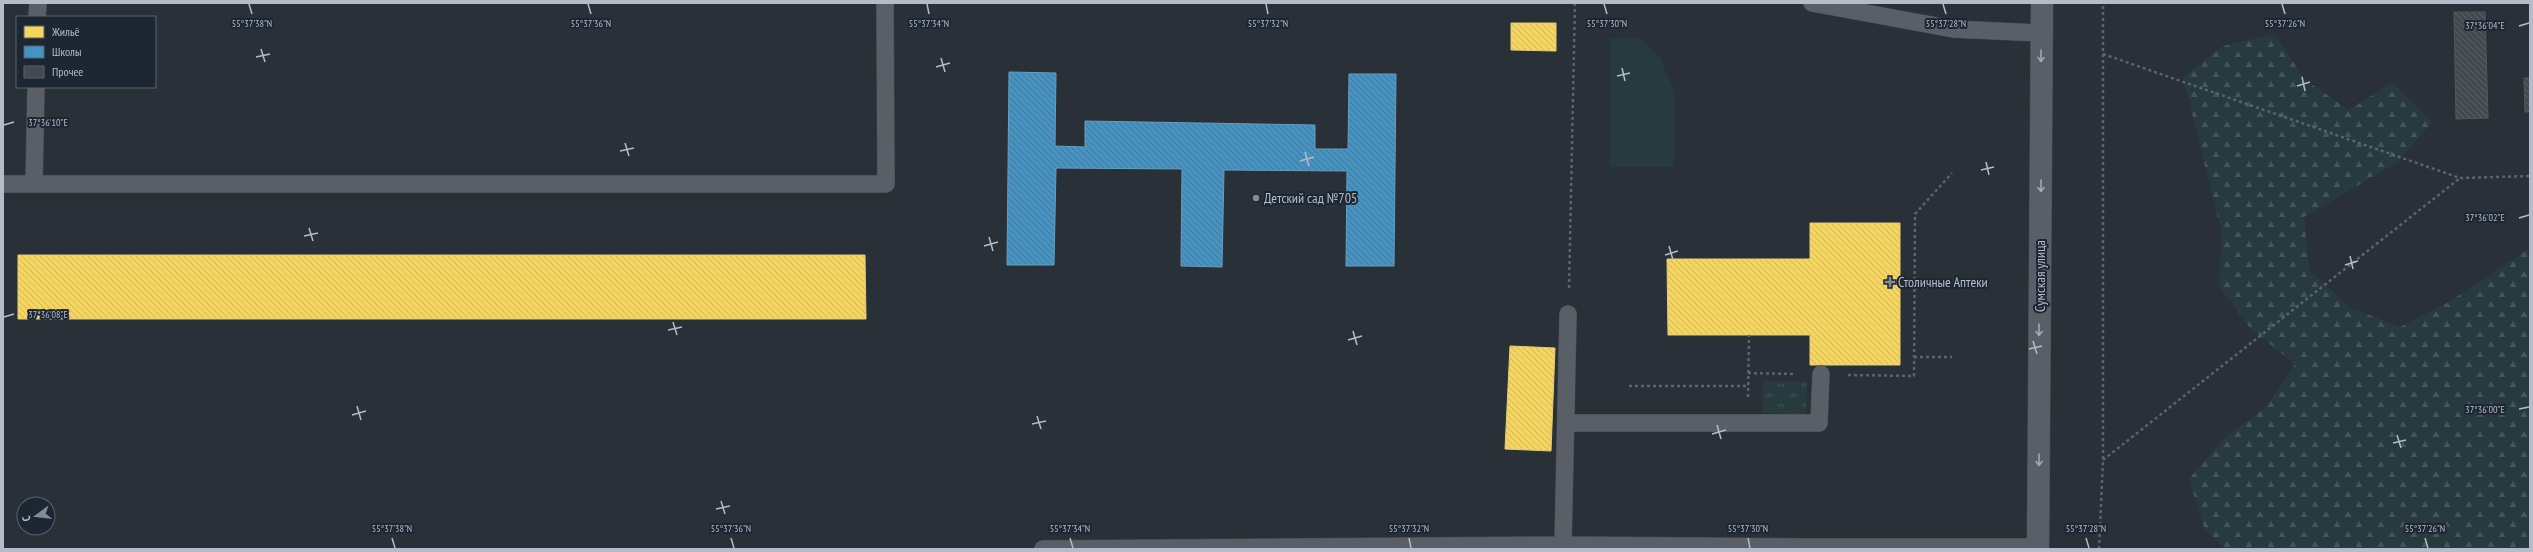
<svg xmlns="http://www.w3.org/2000/svg" width="2533" height="552" font-family="'PT Sans Narrow',sans-serif">
<style>
.grass{fill:url(#grass-tufts)}
.forest{fill:url(#forest-firs)}
.park{fill:#273a3e}
.homes{fill:url(#homes-back-hatch);stroke:#e2ce7d}
.schools{fill:url(#schools-back-hatch);stroke:#659fc5}
.building{fill:url(#building-back-hatch);stroke:#52575f}
.lines{fill:none;stroke-linecap:round;stroke-linejoin:round}
.service-casing{stroke:#484c53;stroke-width:18}
.tertiary-casing{stroke:#484c53;stroke-width:23}
.path{stroke:#5d636a;stroke-width:2.5;stroke-dasharray:3 3;stroke-linecap:butt}
.service{stroke:#5a5e66;stroke-width:17}
.tertiary{stroke:#5a5e66;stroke-width:22}
.oneway{stroke:#a2a9b5}
.ticks{fill:none;stroke:#b4bcc9;stroke-width:1.5}
.poi-dot{fill:#848b96;stroke:#1d2633;stroke-width:1.5}
.labels{text-anchor:middle;dominant-baseline:central;stroke-width:4;stroke-linejoin:round;paint-order:stroke}
.poi-label{font-size:14px;fill:#b4bcc9;stroke:#1d2633;text-anchor:start}
.street-label{font-size:14px;fill:#b4bcc9;stroke:#1d2633}
.ticks-label{font-size:10px;text-anchor:middle;fill:#b4bcc9;stroke:#1d2633;stroke-width:4;stroke-linejoin:round;paint-order:stroke}
</style>
<defs>
<pattern id="grass-tufts" width="24" height="20" patternUnits="userSpaceOnUse"><rect width="24" height="20" fill="#273a3e"/><path d="M3 7l-1-3M5 7V3M7 7l1-3M15 17l-1-3M17 17v-4M19 17l1-3" fill="none" stroke="#445559"/></pattern>
<pattern id="forest-firs" width="22" height="20" patternUnits="userSpaceOnUse"><rect width="22" height="20" fill="#273a3e"/><path d="M5 1l3.5 6h-7zM16 11l3.5 6h-7z" fill="#445559"/></pattern>
<pattern id="homes-back-hatch" width="6" height="6" patternUnits="userSpaceOnUse"><rect width="6" height="6" fill="#f6d55c"/><path d="M-1 5l2 2M0 0l6 6M5-1l2 2" fill="none" stroke="#d0b656"/></pattern>
<pattern id="schools-back-hatch" width="6" height="6" patternUnits="userSpaceOnUse"><rect width="6" height="6" fill="#4393c3"/><path d="M-1 5l2 2M0 0l6 6M5-1l2 2" fill="none" stroke="#3f789a"/></pattern>
<pattern id="building-back-hatch" width="6" height="6" patternUnits="userSpaceOnUse"><rect width="6" height="6" fill="#444950"/><path d="M-1 5l2 2M0 0l6 6M5-1l2 2" fill="none" stroke="#5d6168"/></pattern>
</defs>
<rect width="100%" height="100%" fill="#2a3038"/>
<path class="grass" d="M 1763,381 L 1807,382 L 1806,415 L 1762,413 Z"/>
<path class="forest" d="M 2275,34 L 2304,79 L 2349,110 L 2393,82 L 2432,122 L 2398,162 L 2304,217 L 2309,270 L 2349,307 L 2400,327 L 2447,303 L 2530,248 L 2530,549 L 2226,549 L 2205,530 L 2189,479 L 2223,439 L 2266,407 L 2295,364 L 2250,328 L 2219,286 L 2222,234 L 2183,77 L 2223,46 Z"/>
<path class="park" d="M 1610,38 L 1639,38 L 1660,57 L 1674,91 L 1674,167 L 1610,167 Z"/>
<path class="homes" d="M 1511,23 L 1556,23 L 1556,51 L 1511,50 Z
M 1810,223 L 1900,223 L 1900,365 L 1810,365 L 1810,335 L 1668,335 L 1667,259 L 1810,259 Z
M 18,255 L 865,255 L 866,319 L 18,319 Z
M 1510,346 L 1555,348 L 1551,451 L 1505,449 Z"/>
<path class="schools" d="M 1009,72 L 1056,73 L 1055,146 L 1085,147 L 1085,121 L 1315,125 L 1315,149 L 1348,149 L 1349,74 L 1396,74 L 1394,266 L 1346,266 L 1347,171 L 1224,170 L 1222,267 L 1181,266 L 1182,169 L 1056,168 L 1054,265 L 1007,265 Z"/>
<path class="building" d="M 2454,12 L 2485,12 L 2488,118 L 2456,119 Z
M 2524,78 L 2530,78 L 2530,112 L 2525,112 Z"/>
<g class="lines">
<g class="service-casing">
<path id="service" d="M 1812,3 L 1953,29 L 2042,33
M 37,17 L 38,3
M 3,184 L 34,184 L 36,87
M 34,184 L 886,184 L 885,3
M 1567,423 L 1819,423 L 1821,374
M 1563,545 L 1568,314
M 1043,549 L 1563,545 L 1801,547
M 1801,549 L 1801,547 L 2038,547"/>
</g>
<g class="tertiary-casing">
<path id="tertiary" d="M 2038,549 L 2042,3"/>
</g>
<path class="path" d="M 2103,54 L 2460,178 L 2530,176
M 1569,288 L 1575,3
M 1915,288 L 1952,286
M 1914,357 L 1952,357
M 1748,373 L 1793,374
M 1848,375 L 1914,376 L 1915,214 L 1952,173
M 1629,386 L 1748,386
M 1748,397 L 1749,335
M 2103,460 L 2460,178
M 2099,549 L 2103,460 L 2103,3"/>
<use href="#service" class="service"/>
<use href="#tertiary" class="tertiary"/>
</g>
<defs><path id="oneway-shaft" d="M-6 0H5M1.5-3L5.5 0L1.5 3" fill="none" stroke-width="1.6" stroke-linecap="round" stroke-linejoin="round"/></defs>
<g class="oneway">
<use href="#oneway-shaft" transform="translate(2041 56) rotate(90)"/>
<use href="#oneway-shaft" transform="translate(2041 186) rotate(90)"/>
<use href="#oneway-shaft" transform="translate(2039 330) rotate(90)"/>
<use href="#oneway-shaft" transform="translate(2039 460) rotate(90)"/>
</g>
<path class="ticks" d="M 249,4 L 252,14M 588,4 L 591,14M 927,4 L 929,14M 1266,4 L 1268,14M 1604,4 L 1607,14M 1943,4 L 1946,14M 2282,4 L 2285,14M 2519,26 L 2529,23M 261,49 L 265,62M 256,57 L 270,54M 941,58 L 945,72M 936,67 L 950,63M 1622,68 L 1625,81M 1617,76 L 1630,73M 2302,77 L 2305,91M 2297,86 L 2310,82M 4,125 L 14,122M 625,143 L 629,156M 620,151 L 634,148M 1305,152 L 1309,166M 1300,161 L 1314,157M 1986,162 L 1989,175M 1981,170 L 1994,167M 2519,218 L 2529,215M 309,228 L 313,241M 304,236 L 318,233M 989,237 L 993,251M 984,246 L 998,242M 1669,246 L 1673,260M 1665,255 L 1678,251M 2350,256 L 2353,269M 2345,265 L 2358,261M 4,317 L 14,314M 673,322 L 677,335M 668,330 L 682,327M 1353,331 L 1357,345M 1348,340 L 1362,336M 2033,341 L 2037,354M 2029,349 L 2042,346M 357,406 L 361,420M 2519,409 L 2529,407M 352,415 L 366,411M 1037,416 L 1041,429M 1032,424 L 1046,421M 1717,425 L 1721,439M 1712,434 L 1726,430M 2397,435 L 2401,448M 2393,443 L 2406,440M 721,501 L 725,514M 716,509 L 730,506M 392,538 L 395,548M 731,538 L 734,548M 1070,538 L 1073,548M 1409,538 L 1411,548M 1748,538 L 1750,548M 2086,538 L 2089,548M 2425,538 L 2428,548"/>
<g class="poi-dot">
<circle cx="1256" cy="198" r="4"/>
<path d="M1888 276h4v4h4v4h-4v4h-4v-4h-4v-4h4z"/>
</g>
<g class="labels">
<g class="poi-label">
<text x="1264" y="198">Детский сад №705</text>
<text x="1898" y="282">Столичные Аптеки</text>
</g>
<g class="street-label">
<text transform="translate(2040 276) rotate(-90)">Сумская улица</text>
</g>
</g>
<g class="ticks-label">
<text x="1268" y="27">55°37'32"N</text>
<text x="2285" y="27">55°37'26"N</text>
<text x="252" y="27">55°37'38"N</text>
<text x="591" y="27">55°37'36"N</text>
<text x="929" y="27">55°37'34"N</text>
<text x="1607" y="27">55°37'30"N</text>
<text x="1946" y="27">55°37'28"N</text>
<text x="2485" y="29">37°36'04"E</text>
<text x="48" y="126">37°36'10"E</text>
<text x="2485" y="221">37°36'02"E</text>
<text x="48" y="318">37°36'08"E</text>
<text x="2485" y="413">37°36'00"E</text>
<text x="392" y="532">55°37'38"N</text>
<text x="731" y="532">55°37'36"N</text>
<text x="1070" y="532">55°37'34"N</text>
<text x="1409" y="532">55°37'32"N</text>
<text x="1748" y="532">55°37'30"N</text>
<text x="2086" y="532">55°37'28"N</text>
<text x="2425" y="532">55°37'26"N</text>
</g>
<rect width="2533" height="552" fill="none" stroke="#b4bcc9" stroke-width="8"/>
<rect x="16" y="16" width="140" height="72" fill="#1d2633" stroke="#59626f"/>
<rect x="24" y="26" width="20" height="12" fill="#f6d55c" stroke="#59626f"/>
<text x="52" y="36" font-size="12" fill="#b4bcc9">Жильё</text>
<rect x="24" y="46" width="20" height="12" fill="#4393c3" stroke="#59626f"/>
<text x="52" y="56" font-size="12" fill="#b4bcc9">Школы</text>
<rect x="24" y="66" width="20" height="12" fill="#444950" stroke="#59626f"/>
<text x="52" y="76" font-size="12" fill="#b4bcc9">Прочее</text>
<g transform="translate(36 516) rotate(255)"><circle r="19" fill="#1d2633" stroke="#59626f"/>
<path d="M0-3L7 15L0 10L-7 15Z" fill="#848b96"/>
<text y="-6" font-size="11" font-weight="bold" text-anchor="middle" fill="#b4bcc9">С</text>
</g>
</svg>
